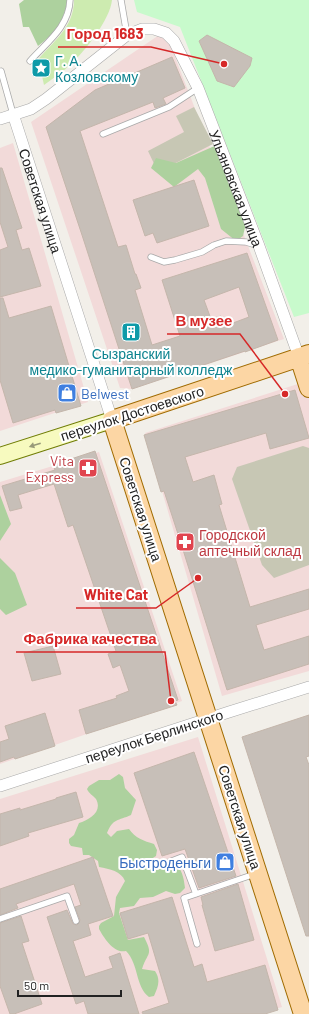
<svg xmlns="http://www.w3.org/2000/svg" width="309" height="1014" font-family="Barlow,sans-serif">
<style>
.commercial{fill:#f2dad9}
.construction{fill:#c7c7b4}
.grass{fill:#cdebb0}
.forest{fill:#add19e}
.park{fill:#c8facc}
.building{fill:#c7bfb8;stroke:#c4b6ab;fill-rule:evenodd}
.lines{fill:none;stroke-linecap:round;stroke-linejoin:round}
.lane-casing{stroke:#a9a9a9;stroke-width:7}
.street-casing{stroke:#a9a9a9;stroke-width:12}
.secondary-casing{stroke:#707d05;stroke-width:18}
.primary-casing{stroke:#a06b00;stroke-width:20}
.lane{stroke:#fff;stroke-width:5.5}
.street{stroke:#fff;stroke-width:11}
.secondary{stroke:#f7fabf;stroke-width:16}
.primary{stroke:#fcd6a4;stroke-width:18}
.oneway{fill:#979978}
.labels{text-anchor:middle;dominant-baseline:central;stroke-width:4;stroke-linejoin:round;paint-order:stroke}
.culture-label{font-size:14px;fill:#0d838f;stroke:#fff;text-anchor:start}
.street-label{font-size:14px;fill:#222;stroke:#fff}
.shop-label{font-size:14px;fill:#366cbe;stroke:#fff;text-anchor:start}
.health-label{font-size:14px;fill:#be3a42;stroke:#fff;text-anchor:end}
.leader{fill:none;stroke:#d62828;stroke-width:1.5}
.callout-dot{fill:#d62828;stroke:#fff;stroke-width:1.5}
.callout-label{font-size:15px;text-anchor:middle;font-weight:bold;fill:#d62828;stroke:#fff;stroke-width:4;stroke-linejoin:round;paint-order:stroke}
</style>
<rect width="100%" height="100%" fill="#f2efe9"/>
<path class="commercial" d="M 165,31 L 284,339 L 132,389 L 120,388 L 31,122 Z
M 13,143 L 88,402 L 0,431 L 0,148 Z
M 304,382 L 309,396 L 309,671 L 222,696 L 145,433 Z
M 99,452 L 182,701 L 0,764 L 0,482 Z
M 198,737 L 282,1007 L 259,1014 L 0,1014 L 0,799 Z"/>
<path class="construction" d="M 194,107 L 213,144 L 158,172 L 148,151 L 184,132 L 176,116 Z
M 303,446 L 309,448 L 309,565 L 274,578 L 262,565 L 232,479 L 237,467 Z"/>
<path class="grass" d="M 74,0 L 112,0 C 110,20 85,51 71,64 C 63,72 53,78 44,85 L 42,76 L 46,72 L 42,61 L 37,61 C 53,41 74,28 74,0 Z"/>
<path class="forest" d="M 24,0 L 67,0 C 65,21 54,34 38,46 L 29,27 L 23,27 L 19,4 Z
M 219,144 L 246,223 L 243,236 L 236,241 L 221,229 L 205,178 L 198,169 L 174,187 L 151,168 L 156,158 L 176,163 Z
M 0,495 L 11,524 L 0,541 Z
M 0,558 L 15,573 L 27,605 L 6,615 L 0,609 Z
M 119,774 L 123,777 L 125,788 L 136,800 L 131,815 C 118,821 113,818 107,833 L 111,837 L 117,831 L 129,829 C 135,838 144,841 154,844 L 157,850 L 156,856 L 148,861 L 145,865 C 156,875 158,868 168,866 C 172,866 175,866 178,866 C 183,873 184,880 185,888 L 180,893 L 175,894 L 166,891 L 153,897 L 140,898 L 134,906 L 120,908 L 119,913 L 128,940 L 144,937 C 154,956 147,952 142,969 L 155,971 C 161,980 158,987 154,996 L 149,997 C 135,986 139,964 126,951 C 114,954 104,938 99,929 L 99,926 L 101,923 L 114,916 L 116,897 L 125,881 C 121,871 110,869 99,867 L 98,861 L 89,855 L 83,855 L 82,848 L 71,846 L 69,843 L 69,839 L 74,835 L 79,823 C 89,820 103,812 96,799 C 93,795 89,794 87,789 L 89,786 L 99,780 L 110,780 Z"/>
<path class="park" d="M 134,0 L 309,0 L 309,313 L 294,317 L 180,27 L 137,12 Z"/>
<path class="building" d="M 207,35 L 252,58 L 250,66 L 234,87 L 217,81 L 199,41 Z
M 172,57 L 185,88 L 163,98 L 166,104 L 155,108 L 153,102 L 80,131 L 118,247 L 126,245 L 135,274 L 136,274 L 141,288 L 135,290 L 152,345 L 180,336 L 162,280 L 247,253 L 278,340 L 245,352 L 245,351 L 132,389 L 82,235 L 46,127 L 95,90 ZM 239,287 L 249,317 L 225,326 L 221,316 L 211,319 L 204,300 Z
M 0,168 L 2,168 L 22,228 L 16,230 L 22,250 L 29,248 L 41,286 L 0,297 L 0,250 L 8,247 L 0,222 Z
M 194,180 L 209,226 L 157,243 L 153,233 L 145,236 L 133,200 Z
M 0,298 L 3,298 L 9,318 L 51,306 L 81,406 L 56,413 L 55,410 L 13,423 L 0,380 Z
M 295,390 L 309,438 L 270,449 L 266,433 L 185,457 L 193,482 L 214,475 L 222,504 L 219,505 L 250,607 L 309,589 L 309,609 L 256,625 L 264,650 L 309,636 L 309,664 L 227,690 L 179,537 L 164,491 L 161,492 L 144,435 Z
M 95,451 L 178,700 L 175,701 L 177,705 L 86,734 L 79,710 L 117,698 L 116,696 L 129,691 L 120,665 L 113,668 L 108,654 L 116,651 L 73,525 L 68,527 L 54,484 L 18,495 L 22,508 L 10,511 L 2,486 L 55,470 L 53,465 Z
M 53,646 L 61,674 L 32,681 L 24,653 Z
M 45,713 L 55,746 L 15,759 L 14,757 L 0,762 L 0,742 L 9,739 L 5,726 Z
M 309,715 L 309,756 L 306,757 L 309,765 L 309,936 L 306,936 L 242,737 Z
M 194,752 L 236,876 L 199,888 L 185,849 L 162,856 L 134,773 Z
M 76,792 L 83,817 L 28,833 L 29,836 L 0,846 L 0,814 L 20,808 L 20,810 L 56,799 L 56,798 Z
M 93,857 L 113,916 L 88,924 L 91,935 L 73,941 L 85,977 L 113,968 L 109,957 L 120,953 L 139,1014 L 88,1014 L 84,1001 L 76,1004 L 47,917 L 67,910 L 73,924 L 77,925 L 79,923 L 80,920 L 75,907 L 81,905 L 74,884 L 16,904 L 18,908 L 0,915 L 0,889 Z
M 238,884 L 254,940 L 215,951 L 202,905 L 203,905 L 201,897 Z
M 172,897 L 194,967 L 202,964 L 207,982 L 265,965 L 278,1010 L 265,1014 L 143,1014 L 142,1012 L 169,1003 L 148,933 L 128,939 L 120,913 Z
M 21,916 L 29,941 L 22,943 L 42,1004 L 14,1014 L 10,1014 L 0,986 L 0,923 Z"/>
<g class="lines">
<g class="lane-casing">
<path id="lane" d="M 121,0 L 127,35
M 30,61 C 47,42 69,27 70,0
M 1,71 L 13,114
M 103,134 L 169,107 L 198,88
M 151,257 L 164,262 L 175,260 L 202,252 L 214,245 L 226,241 L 246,242 L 259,246
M 169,862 L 182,857 L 196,894
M 0,919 L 67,896 L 76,921
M 197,944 L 184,898 L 255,874"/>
</g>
<g class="street-casing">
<g id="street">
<path id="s1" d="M 13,114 L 112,420"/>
<path id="s2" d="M 0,119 L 31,109 L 46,99 L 127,35 L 142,29 L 154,29 L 166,33 L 174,41 L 198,88 L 259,246 L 299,357"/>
<path d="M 0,786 L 229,712 L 309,687"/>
</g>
</g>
<g class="secondary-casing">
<path id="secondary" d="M 0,456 L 112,420"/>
</g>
<g class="primary-casing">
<path id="primary" d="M 299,357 L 309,388
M 303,1014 L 112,420 L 309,354"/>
</g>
<use href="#lane" class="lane"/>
<use href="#street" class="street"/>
<use href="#secondary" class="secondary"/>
<use href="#primary" class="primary"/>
</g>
<defs><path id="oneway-solid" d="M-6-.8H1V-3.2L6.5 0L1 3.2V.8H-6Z"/></defs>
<use class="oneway" href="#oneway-solid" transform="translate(35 445) rotate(162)"/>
<defs>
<g id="sight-square" transform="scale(1)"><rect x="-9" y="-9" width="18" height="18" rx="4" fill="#0f9aa8" stroke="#fff"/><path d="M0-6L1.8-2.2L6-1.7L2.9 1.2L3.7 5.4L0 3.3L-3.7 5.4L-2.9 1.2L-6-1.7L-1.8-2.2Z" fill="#fff"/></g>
<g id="building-square" transform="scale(1)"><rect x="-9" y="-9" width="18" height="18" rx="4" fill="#0f9aa8" stroke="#fff"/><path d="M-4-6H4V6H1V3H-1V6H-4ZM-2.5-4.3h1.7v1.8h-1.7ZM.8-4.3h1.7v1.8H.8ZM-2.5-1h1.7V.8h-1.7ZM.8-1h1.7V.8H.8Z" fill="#fff"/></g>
<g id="shop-square" transform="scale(1)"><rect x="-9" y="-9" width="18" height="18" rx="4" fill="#3f7fe0" stroke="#fff"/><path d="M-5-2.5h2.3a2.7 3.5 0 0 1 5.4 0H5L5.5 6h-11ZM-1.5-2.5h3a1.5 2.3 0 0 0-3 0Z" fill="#fff"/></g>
<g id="pharmacy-square" transform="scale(1)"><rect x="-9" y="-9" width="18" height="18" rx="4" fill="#e0444e" stroke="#fff"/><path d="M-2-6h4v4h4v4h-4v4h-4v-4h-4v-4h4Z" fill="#fff"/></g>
</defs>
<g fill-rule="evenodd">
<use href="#sight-square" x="41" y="68"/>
<use href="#building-square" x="131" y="332"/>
<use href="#shop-square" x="67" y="393"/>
<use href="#pharmacy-square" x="88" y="468"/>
<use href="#pharmacy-square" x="185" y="542"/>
<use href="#shop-square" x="225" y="862"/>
</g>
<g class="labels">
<g class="culture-label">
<text x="55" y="60">Г. А.<tspan x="55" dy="16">Козловскому</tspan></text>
<text x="131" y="353" text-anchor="middle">Сызранский<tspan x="131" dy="16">медико-гуманитарный колледж</tspan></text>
</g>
<g class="street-label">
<text stroke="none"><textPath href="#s2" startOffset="366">Ульяновская улица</textPath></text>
<text stroke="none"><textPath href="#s1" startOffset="91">Советская улица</textPath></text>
<text transform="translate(132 413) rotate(-18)">переулок Достоевского</text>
<text transform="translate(141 509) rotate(72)">Советская улица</text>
<text transform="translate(154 736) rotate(-18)">переулок Берлинского</text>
<text transform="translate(240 817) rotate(72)">Советская улица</text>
</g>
<g class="shop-label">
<text x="81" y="393">Belwest</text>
<text x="211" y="862" text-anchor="end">Быстроденьги</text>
</g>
<g class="health-label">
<text x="74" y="460">Vita<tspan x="74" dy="16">Express</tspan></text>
<text x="199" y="534" text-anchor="start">Городской<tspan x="199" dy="16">аптечный склад</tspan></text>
</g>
</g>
<path class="leader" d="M224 64L151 47H58M285 394L240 334H167M198 578L156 608H76M171 701L165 652H16"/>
<g class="callout-dot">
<circle cx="224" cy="64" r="4"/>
<circle cx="285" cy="394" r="4"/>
<circle cx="198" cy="578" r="4"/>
<circle cx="171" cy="701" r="4"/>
</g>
<g class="callout-label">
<text x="105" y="39">Город 1683</text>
<text x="204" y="326">В музее</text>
<text x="116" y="600">White Cat</text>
<text x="90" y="644">Фабрика качества</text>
</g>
<path d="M18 990v6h103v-6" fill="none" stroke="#222222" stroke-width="2"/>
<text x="24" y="990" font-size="12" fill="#222222" stroke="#ffffff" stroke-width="3" paint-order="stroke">50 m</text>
</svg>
